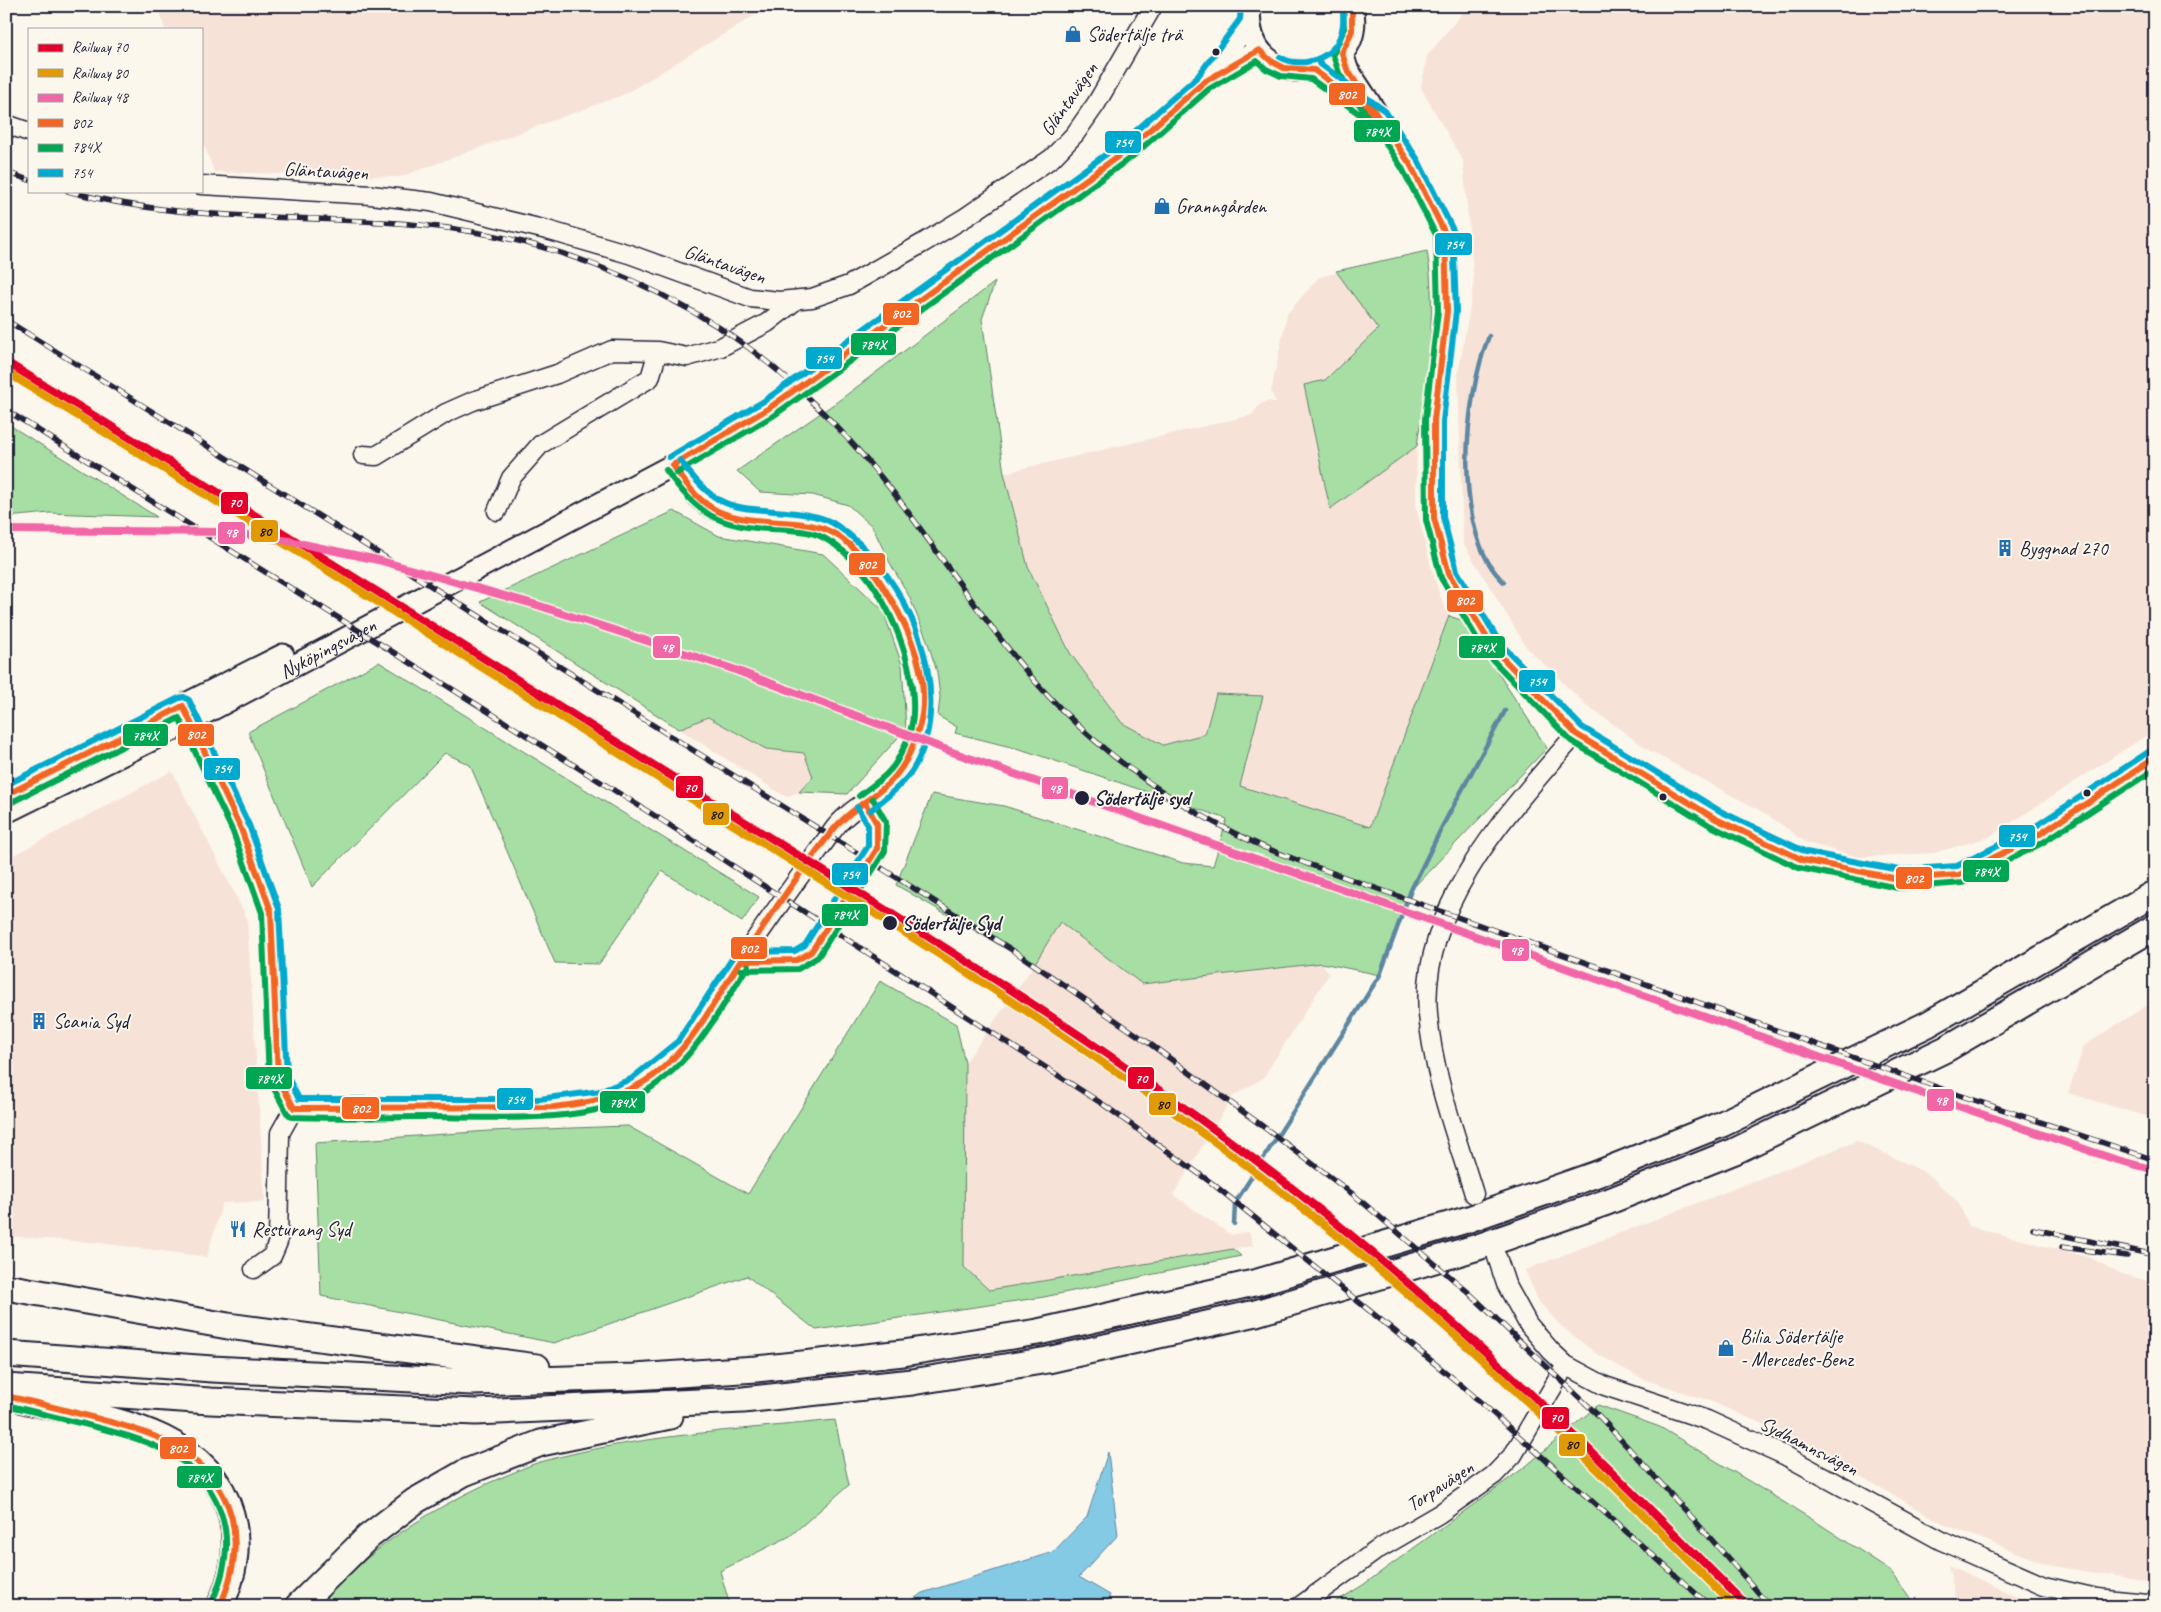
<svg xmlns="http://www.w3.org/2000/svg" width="2161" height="1612" font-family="Caveat,sans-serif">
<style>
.built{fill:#f7e2d8}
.green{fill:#a7dea3;stroke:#64806f}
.water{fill:#84cae5;stroke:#5d87a1}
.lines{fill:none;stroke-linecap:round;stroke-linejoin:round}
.stream{stroke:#5d87a1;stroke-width:4.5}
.minor-casing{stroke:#22223b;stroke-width:21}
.major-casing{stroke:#22223b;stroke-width:25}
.highway-casing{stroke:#22223b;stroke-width:29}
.minor{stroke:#fbf7ec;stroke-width:18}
.major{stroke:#fbf7ec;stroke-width:21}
.highway{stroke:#fbf7ec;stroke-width:25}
.rail-casing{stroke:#22223b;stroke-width:5.5}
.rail{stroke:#fbf7ec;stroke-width:4;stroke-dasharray:11;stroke-linecap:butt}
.major-bridge-casing{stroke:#22223b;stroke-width:25;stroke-linecap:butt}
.major-bridge{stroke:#fbf7ec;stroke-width:21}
.bus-1-casing{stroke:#fbf7ec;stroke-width:10}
.bus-2-casing{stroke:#fbf7ec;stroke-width:10}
.bus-3-casing{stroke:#fbf7ec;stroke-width:10}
.bus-1{stroke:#f26522;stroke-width:6}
.bus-2{stroke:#00a651;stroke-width:6}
.bus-3{stroke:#00a9ce;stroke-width:6}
.rail-1-casing{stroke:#fbf7ec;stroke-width:11}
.rail-2-casing{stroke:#fbf7ec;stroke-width:11}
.rail-3-casing{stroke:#fbf7ec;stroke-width:11}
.rail-1{stroke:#e4002b;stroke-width:8}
.rail-2{stroke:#e29906;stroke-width:8}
.rail-3{stroke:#f166a7;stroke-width:8}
.bus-dot{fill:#22223b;stroke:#fbf7ec;stroke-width:2}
.labels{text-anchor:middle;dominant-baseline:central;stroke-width:4;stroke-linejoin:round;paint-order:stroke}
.poi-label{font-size:20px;fill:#22223b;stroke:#fbf7ec;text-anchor:start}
.street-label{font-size:20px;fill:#22223b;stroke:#fbf7ec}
.stop-label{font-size:20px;font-weight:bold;fill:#22223b;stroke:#fbf7ec;text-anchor:start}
.line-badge{stroke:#fbf7ec;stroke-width:2}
.badge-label{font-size:14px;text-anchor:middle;font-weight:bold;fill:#fff}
.pale-badge-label{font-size:14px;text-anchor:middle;font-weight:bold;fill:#111}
</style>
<rect width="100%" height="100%" fill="#fbf7ec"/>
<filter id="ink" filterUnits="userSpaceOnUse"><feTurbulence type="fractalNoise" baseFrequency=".02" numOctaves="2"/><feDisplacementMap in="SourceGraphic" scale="10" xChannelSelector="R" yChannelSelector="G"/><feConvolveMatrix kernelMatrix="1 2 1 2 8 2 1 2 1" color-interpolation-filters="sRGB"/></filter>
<g filter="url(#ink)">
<path class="built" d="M 158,6 L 770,6 L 625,94 L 400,177 L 214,172 L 201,136 L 201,29 L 165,29 Z
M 1468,6 L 2155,6 L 2155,730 L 1989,837 L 1934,853 L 1858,857 L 1807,843 L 1768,815 L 1650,751 L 1585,704 L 1527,648 L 1463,543 L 1458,374 L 1474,284 L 1463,161 L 1421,88 L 1427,56 Z
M 1427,251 L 1431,274 L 1429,354 L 1417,446 L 1416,507 L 1432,570 L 1441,598 L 1449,616 L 1370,827 L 1240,786 L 1205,734 L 1163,745 L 1122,723 L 1070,653 L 1028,567 L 1004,473 L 1252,415 L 1260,404 L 1269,401 L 1276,403 L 1271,392 L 1287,314 L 1319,277 Z
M 707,717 L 766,749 L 804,753 L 813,777 L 799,792 L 786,797 L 679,729 Z
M 172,771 L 247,918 L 265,1202 L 222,1203 L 207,1257 L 100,1243 L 6,1236 L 6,859 Z
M 1060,922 L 1142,984 L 1322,963 L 1329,974 L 1263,1078 L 1233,1096 L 1173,1195 L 1231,1235 L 1249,1232 L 1253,1246 L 989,1290 L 964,1267 L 965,1063 L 1034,965 Z
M 2155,1000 L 2155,1119 L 2068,1093 L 2084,1046 Z
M 1857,1141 L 1927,1173 L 1958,1202 L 1969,1226 L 2091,1258 L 2119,1273 L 2155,1283 L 2155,1582 L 2052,1566 L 1946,1525 L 1790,1436 L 1710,1401 L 1643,1379 L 1597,1354 L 1561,1326 L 1539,1302 L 1525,1270 Z
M 1948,1565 L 2038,1606 L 1958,1606 Z"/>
<path class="green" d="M 1427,251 C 1438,315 1426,382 1417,446 L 1330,509 L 1304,385 L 1325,380 L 1378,329 L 1336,271 Z
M 995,282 L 982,319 L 1004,473 L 1028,567 L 1070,653 L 1122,723 L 1163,745 L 1205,734 L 1216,694 L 1263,696 L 1240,786 L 1370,827 L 1449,616 L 1464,621 L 1547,748 L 1411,890 L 1380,975 L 1322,963 L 1142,984 L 1060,922 L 1034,965 L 896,885 L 932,794 L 1004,806 L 1183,863 L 1213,866 L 1227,819 L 1023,750 L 955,733 L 957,727 L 938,716 L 940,697 L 937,672 L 927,640 L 909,596 L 890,563 L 872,526 L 848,505 L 813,495 L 760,492 L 737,471 L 841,399 Z
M 6,423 L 157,517 L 50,513 L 6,517 Z
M 674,511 L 719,536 L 823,554 L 883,610 L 902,665 L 906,729 L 847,794 L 799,792 L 813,777 L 804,753 L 766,749 L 708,717 L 679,729 L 480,602 Z
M 379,662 L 759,897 L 742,922 L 662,871 L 599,964 L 555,963 L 470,765 L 445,753 L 312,887 L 248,732 Z
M 880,981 L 956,1024 L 965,1063 L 964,1267 L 989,1290 L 1233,1249 L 1241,1256 L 1044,1297 L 816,1330 L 747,1276 L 554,1343 L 321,1296 L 315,1143 L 489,1131 L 628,1126 L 748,1194 Z
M 1598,1405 L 1660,1427 L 1818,1523 L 1890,1570 L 1916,1606 L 1329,1606 L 1363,1585 L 1525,1467 Z
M 835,1420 L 849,1485 L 790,1536 L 720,1571 L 730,1606 L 317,1606 C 368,1549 435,1505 505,1476 C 518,1471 531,1464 544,1461 C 639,1435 739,1430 835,1420 Z"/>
<path class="water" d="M 1108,1452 L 1118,1535 L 1079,1577 L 1110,1595 L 1106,1606 L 904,1606 L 922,1593 L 1053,1552 L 1087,1517 Z"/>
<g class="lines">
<path class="stream" d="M 1489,336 C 1464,397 1451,534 1504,582
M 1234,1224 L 1235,1203 L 1380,975 L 1411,890 L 1443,825 L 1505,711"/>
<g class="minor-casing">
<path id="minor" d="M 6,124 L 29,132
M 201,185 L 371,195 L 431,202 L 547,230 L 629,254 L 750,298 L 779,301 L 812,298 L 849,285 L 923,243 L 966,217 L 1052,158 L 1075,134 L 1096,104 L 1153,6
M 363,455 L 376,456 L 446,413 L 473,401 L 557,374 L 612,350 L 658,351 L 687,357 L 721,347 L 767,323 L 795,301
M 497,511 L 511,478 L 541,444 L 650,378 L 658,351
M 185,709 L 241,829 L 271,911 L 278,1078 L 294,1108 C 353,1108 412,1109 471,1109 C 524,1108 584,1112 633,1088 C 686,1062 711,1005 742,959 C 771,915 803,872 834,829 C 854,802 894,792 907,758 C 913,746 918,731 921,718 C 928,685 911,636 895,606 C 883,583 852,540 827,530 C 786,514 733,532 699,500 C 688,490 681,477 673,465
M 1474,1194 C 1456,1135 1433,1076 1428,1014 C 1419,906 1510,810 1576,734
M 1497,1257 L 1506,1284 L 1528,1324 L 1551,1351 L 1566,1365 L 1605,1386 L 1707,1420 L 1786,1456 L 1942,1541 L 2044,1586 L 2097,1598 L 2155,1604
M 254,1269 L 272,1256 L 278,1242 L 280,1133 L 294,1108
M 1300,1606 L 1377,1550 L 1439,1514 L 1494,1475 L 1513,1455 L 1566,1365"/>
</g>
<g class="major-casing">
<g id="major">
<path d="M 1250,6 C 1240,96 1370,88 1352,6"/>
<path d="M 1342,53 L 1347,69 L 1410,164 L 1445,233 L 1447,311 L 1434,420 L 1434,518 L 1449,574 L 1493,648 L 1576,734 L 1716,819 L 1803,860 L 1898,879 L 1959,875 L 2037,836 L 2155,758"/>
<path d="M 1314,70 L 1368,110"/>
<path d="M 1212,72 L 1248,22"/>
<path d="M 827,367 L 1128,149 L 1204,82 L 1259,50"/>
<path d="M 6,795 L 283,655"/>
<path id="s1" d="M 6,812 L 190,721 L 673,465 L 769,408"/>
</g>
</g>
<g class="highway-casing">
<path id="highway" d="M 6,1287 L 228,1326 L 537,1367
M 6,1354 L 212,1369 L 472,1382 L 634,1377 L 756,1369 L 903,1353 L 1038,1332 L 1258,1282 L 1469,1219 L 1597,1174 L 1722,1124 L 1928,1024 L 2155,893
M 6,1387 L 210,1401 L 476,1412 L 743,1400 L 912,1382 L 1048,1360 L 1256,1313 L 1478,1247 L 1607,1202 L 1735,1151 L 1946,1049 L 2155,927
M 23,1400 C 97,1418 207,1427 231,1514 C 240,1547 234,1575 220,1606
M 298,1606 L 368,1537 L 415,1501 L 464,1473 L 541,1443 L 670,1416"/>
</g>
<use href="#minor" class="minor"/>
<use href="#major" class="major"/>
<use href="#highway" class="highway"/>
<g class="rail-casing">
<path id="rail" d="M 6,172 L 29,180
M 68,191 C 197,227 331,211 462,230 C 553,243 643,279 720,328 C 785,370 845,431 893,492 C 939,552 979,615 1027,672 C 1089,745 1167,802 1253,842 C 1273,852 1295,859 1316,867 L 1959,1095 L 2155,1160
M 6,320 L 1017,953 L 1146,1041 L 1257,1122 L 1354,1195 L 1468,1292 L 1600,1417 L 1697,1523 L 1770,1606
M 6,410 L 660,819 L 1104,1105 L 1213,1184 L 1460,1384 L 1710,1606
M 2033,1229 L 2155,1255
M 2062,1247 L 2127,1256"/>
</g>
<use href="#rail" class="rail"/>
<g class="major-bridge-casing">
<path id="major-bridge" d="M 769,408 L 827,367"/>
</g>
<use href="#major-bridge" class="major-bridge"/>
<g class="bus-1-casing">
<path id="bus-1" d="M 1352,6 L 1352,31 L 1342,53 L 1347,69 L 1378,117
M 673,465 L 769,408 L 827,367 L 1128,149 L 1204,82 L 1259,50 L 1271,61 L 1284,68 L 1314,70 L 1378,117 L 1410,164 L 1445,233 L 1447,311 L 1434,420 L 1434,518 L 1449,574 L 1493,648 L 1576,734 L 1716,819 L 1803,860 L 1898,879 L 1959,875 L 2037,836 L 2155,758
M 6,795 L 183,706 L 241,829 L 271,911 L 278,1078 L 294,1108 L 554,1107 C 588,1103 624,1097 653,1076 C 692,1047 714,1002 740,962 C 769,917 800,871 834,829 C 848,812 866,802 882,789 C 903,773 913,749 920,724 C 931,682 911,631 889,596 C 875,572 854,541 827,530 C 813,524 796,523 780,522 C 722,518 706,515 673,465
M 741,961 L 797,960 L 811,952 L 877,849 L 877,824 L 865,803
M 6,1396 C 34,1402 61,1409 88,1416 C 146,1431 204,1445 228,1506 C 241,1540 234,1574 220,1606"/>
</g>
<g class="bus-2-casing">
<path id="bus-2" d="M 1343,7 L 1344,29 L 1333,55 L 1339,73 L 1371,122
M 666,470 C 696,513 719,528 772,529 C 789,530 809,530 824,538 C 878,567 916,655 913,713 C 913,728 906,744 899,757 C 891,774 874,784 859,796
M 677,473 L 773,416 L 832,374 L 1133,156 L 1209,89 L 1257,61 L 1266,69 L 1281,76 L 1311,79 L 1372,123 L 1402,168 L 1436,235 L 1438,311 L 1425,419 L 1426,520 L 1441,578 L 1485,652 L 1571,741 L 1711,826 L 1799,868 L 1898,888 L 1963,883 L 2042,843 L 2155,769
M 10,803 L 179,718 L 233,832 L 262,913 L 269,1079 L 287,1113 L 292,1117 C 336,1119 381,1117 425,1117 C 489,1117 582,1125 639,1095 C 691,1067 718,1013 748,966
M 741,970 L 798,969 L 818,957 L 885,851 L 886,822 L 873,799
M 6,1405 C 32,1411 58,1418 84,1424 C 139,1438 198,1452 220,1510 C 232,1541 225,1573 212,1602"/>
</g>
<g class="bus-3-casing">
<path id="bus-3" d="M 1280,57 C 1288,62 1297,63 1306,62 C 1336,57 1346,35 1343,7
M 1319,63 L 1385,111 L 1418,160 L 1453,230 L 1456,311 L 1443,421 L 1443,517 L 1457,571 L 1500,643 L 1582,727 L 1720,811 L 1806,852 L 1899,870 L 1957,866 L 2033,828 L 2150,751
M 669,457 L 764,401 L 1123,142 L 1198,76 L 1240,19 L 1241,6
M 680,460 C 719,515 735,506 796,513 C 810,515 824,517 836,525 C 907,571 960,694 912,771 C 901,787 885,798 871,810
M 6,785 L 179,698 L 184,697 L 189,700 L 249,825 L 279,909 L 287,1076 L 299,1099 L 539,1099 L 601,1091 L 631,1079 L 678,1041 L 734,956
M 741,952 L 795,951 L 805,945 L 868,846 L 868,826 L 857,807"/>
</g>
<use href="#bus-1" class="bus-1"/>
<use href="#bus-2" class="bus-2"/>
<use href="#bus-3" class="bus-3"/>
<g class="rail-1-casing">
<path id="rail-1" d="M 6,362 C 234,500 458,643 684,784 C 900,919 1120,1051 1320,1210 C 1472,1331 1610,1468 1747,1606"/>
</g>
<g class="rail-2-casing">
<path id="rail-2" d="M 6,372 C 232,509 455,651 679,791 C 894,925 1110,1057 1310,1214 C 1462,1332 1599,1469 1734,1606"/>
</g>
<g class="rail-3-casing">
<path id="rail-3" d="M 6,530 L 227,532 L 289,541 L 378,560 L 537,605 L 730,668 L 955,753 L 1955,1105 L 2114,1159 L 2155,1170"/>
</g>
<use href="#rail-1" class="rail-1"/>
<use href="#rail-2" class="rail-2"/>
<use href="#rail-3" class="rail-3"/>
</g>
</g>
<defs>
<g id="shop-bare" transform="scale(1.35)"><path d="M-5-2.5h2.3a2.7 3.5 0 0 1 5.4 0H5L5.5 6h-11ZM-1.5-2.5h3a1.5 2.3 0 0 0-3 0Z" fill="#1f6fb2" stroke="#fbf7ec" stroke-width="2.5" paint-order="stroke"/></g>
<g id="building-bare" transform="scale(1.35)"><path d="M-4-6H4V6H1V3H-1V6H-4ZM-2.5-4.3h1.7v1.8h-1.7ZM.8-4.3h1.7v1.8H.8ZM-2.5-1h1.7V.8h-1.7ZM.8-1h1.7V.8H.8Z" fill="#1f6fb2" stroke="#fbf7ec" stroke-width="2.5" paint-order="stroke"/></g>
<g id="restaurant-bare" transform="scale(1.35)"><path d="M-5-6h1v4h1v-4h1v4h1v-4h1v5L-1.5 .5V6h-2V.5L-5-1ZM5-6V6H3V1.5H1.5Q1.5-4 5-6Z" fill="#1f6fb2" stroke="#fbf7ec" stroke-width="2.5" paint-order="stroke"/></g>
</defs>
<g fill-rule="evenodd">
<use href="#shop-bare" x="1073" y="34"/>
<use href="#shop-bare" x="1162" y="206"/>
<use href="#building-bare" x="2005" y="548"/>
<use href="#building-bare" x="39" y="1021"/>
<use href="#restaurant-bare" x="238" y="1229"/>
<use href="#shop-bare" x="1726" y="1348"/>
</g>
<g class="bus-dot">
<circle cx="1216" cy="52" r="4.5"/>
<circle cx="2087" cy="793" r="4.5"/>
<circle cx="1663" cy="797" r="4.5"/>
<circle cx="1082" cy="798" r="8"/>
<circle cx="890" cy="923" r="8"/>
</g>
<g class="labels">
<g class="poi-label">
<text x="1087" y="34">Södertälje trä</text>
<text x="1176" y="206">Granngården</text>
<text x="2019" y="548">Byggnad 270</text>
<text x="53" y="1021">Scania Syd</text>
<text x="252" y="1229">Resturang Syd</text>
<text x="1740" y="1336">Bilia Södertälje<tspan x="1740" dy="23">- Mercedes-Benz</tspan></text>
</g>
<g class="street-label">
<text transform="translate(1069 99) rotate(-55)">Gläntavägen</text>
<text transform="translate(326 171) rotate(3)">Gläntavägen</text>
<text transform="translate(725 264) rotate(19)">Gläntavägen</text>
<text stroke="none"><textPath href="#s1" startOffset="361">Nyköpingsvägen</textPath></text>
<text transform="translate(1809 1446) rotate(27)">Sydhamnsvägen</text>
<text transform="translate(1440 1486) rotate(-33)">Torpavägen</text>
</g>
<g class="stop-label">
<text x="1094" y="798">Södertälje syd</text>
<text x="902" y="923">Södertälje Syd</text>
</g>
</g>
<g class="line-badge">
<rect x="1328" y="82" width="38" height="24" rx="5" fill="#f26522"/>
<rect x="1353" y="119" width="48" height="24" rx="5" fill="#00a651"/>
<rect x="1104" y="130" width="38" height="24" rx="5" fill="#00a9ce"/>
<rect x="1434" y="232" width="39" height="24" rx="5" fill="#00a9ce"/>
<rect x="882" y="302" width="38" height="24" rx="5" fill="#f26522"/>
<rect x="850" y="332" width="47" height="24" rx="5" fill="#00a651"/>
<rect x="805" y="346" width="38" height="24" rx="5" fill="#00a9ce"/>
<rect x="220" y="491" width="29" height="24" rx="5" fill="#e4002b"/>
<rect x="250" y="519" width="29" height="24" rx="5" fill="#e29906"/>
<rect x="217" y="521" width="29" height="24" rx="5" fill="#f166a7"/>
<rect x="848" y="552" width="38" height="24" rx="5" fill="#f26522"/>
<rect x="1446" y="589" width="38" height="24" rx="5" fill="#f26522"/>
<rect x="1458" y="635" width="48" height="24" rx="5" fill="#00a651"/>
<rect x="652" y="635" width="29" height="24" rx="5" fill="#f166a7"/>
<rect x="1518" y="669" width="38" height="24" rx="5" fill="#00a9ce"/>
<rect x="177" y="723" width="38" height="24" rx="5" fill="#f26522"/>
<rect x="122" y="723" width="47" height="24" rx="5" fill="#00a651"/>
<rect x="203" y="757" width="38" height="24" rx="5" fill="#00a9ce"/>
<rect x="675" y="775" width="29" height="24" rx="5" fill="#e4002b"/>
<rect x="1041" y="776" width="28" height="24" rx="5" fill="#f166a7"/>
<rect x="702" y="802" width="28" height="24" rx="5" fill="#e29906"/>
<rect x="1998" y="824" width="38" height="24" rx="5" fill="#00a9ce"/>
<rect x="1962" y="859" width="48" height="24" rx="5" fill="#00a651"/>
<rect x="831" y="862" width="38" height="24" rx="5" fill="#00a9ce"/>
<rect x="1895" y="866" width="38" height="24" rx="5" fill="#f26522"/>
<rect x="821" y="903" width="48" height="24" rx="5" fill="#00a651"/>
<rect x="730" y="936" width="38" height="24" rx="5" fill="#f26522"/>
<rect x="1501" y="938" width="29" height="24" rx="5" fill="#f166a7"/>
<rect x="1127" y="1066" width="28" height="24" rx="5" fill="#e4002b"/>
<rect x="245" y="1066" width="48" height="24" rx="5" fill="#00a651"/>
<rect x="496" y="1087" width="38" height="24" rx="5" fill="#00a9ce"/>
<rect x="1926" y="1088" width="29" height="24" rx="5" fill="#f166a7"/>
<rect x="599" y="1090" width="47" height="24" rx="5" fill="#00a651"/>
<rect x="1148" y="1092" width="29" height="24" rx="5" fill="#e29906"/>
<rect x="341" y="1096" width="39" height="24" rx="5" fill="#f26522"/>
<rect x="1541" y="1406" width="29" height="24" rx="5" fill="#e4002b"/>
<rect x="1558" y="1433" width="28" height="24" rx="5" fill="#e29906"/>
<rect x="159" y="1436" width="38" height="24" rx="5" fill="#f26522"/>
<rect x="176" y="1465" width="47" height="24" rx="5" fill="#00a651"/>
</g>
<g class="badge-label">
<text x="1347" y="99">802</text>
<text x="1377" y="136">784X</text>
<text x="1123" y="147">754</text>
<text x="1454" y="249">754</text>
<text x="901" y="318">802</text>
<text x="873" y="349">784X</text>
<text x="824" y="363">754</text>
<text x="235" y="507">70</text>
<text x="231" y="537">48</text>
<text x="867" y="569">802</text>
<text x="1465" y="605">802</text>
<text x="1482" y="652">784X</text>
<text x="667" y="652">48</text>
<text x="1537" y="686">754</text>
<text x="196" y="739">802</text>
<text x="145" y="740">784X</text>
<text x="222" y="773">754</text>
<text x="690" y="792">70</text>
<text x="1055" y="793">48</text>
<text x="2017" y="841">754</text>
<text x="1986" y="876">784X</text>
<text x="850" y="879">754</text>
<text x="1914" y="883">802</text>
<text x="845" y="919">784X</text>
<text x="749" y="953">802</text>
<text x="1516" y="955">48</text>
<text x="1141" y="1083">70</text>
<text x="269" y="1083">784X</text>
<text x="515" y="1104">754</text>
<text x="1941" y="1105">48</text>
<text x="622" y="1107">784X</text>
<text x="361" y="1113">802</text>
<text x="1556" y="1422">70</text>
<text x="178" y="1453">802</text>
<text x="199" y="1482">784X</text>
</g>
<g class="pale-badge-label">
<text x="265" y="536">80</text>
<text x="716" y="819">80</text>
<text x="1163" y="1109">80</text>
<text x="1572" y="1449">80</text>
</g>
<rect width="2161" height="1612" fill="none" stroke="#fbf7ec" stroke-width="25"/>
<rect x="12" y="12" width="2136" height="1587" fill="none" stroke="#22223b" stroke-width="2" filter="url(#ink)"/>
<rect x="28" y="28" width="175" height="165" fill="#fbf7ec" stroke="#a4a2a5"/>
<rect x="38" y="44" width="25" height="8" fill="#e4002b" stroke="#a4a2a5"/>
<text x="72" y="52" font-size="15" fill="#22223b">Railway 70</text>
<rect x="38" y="69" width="25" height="8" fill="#e29906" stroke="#a4a2a5"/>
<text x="72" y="78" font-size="15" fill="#22223b">Railway 80</text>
<rect x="38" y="94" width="25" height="8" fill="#f166a7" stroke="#a4a2a5"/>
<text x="72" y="102" font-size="15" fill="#22223b">Railway 48</text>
<rect x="38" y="119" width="25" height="8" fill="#f26522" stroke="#a4a2a5"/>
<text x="72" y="128" font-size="15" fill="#22223b">802</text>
<rect x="38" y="144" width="25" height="8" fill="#00a651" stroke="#a4a2a5"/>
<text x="72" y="152" font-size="15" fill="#22223b">784X</text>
<rect x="38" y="169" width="25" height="8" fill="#00a9ce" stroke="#a4a2a5"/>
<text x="72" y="178" font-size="15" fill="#22223b">754</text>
</svg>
